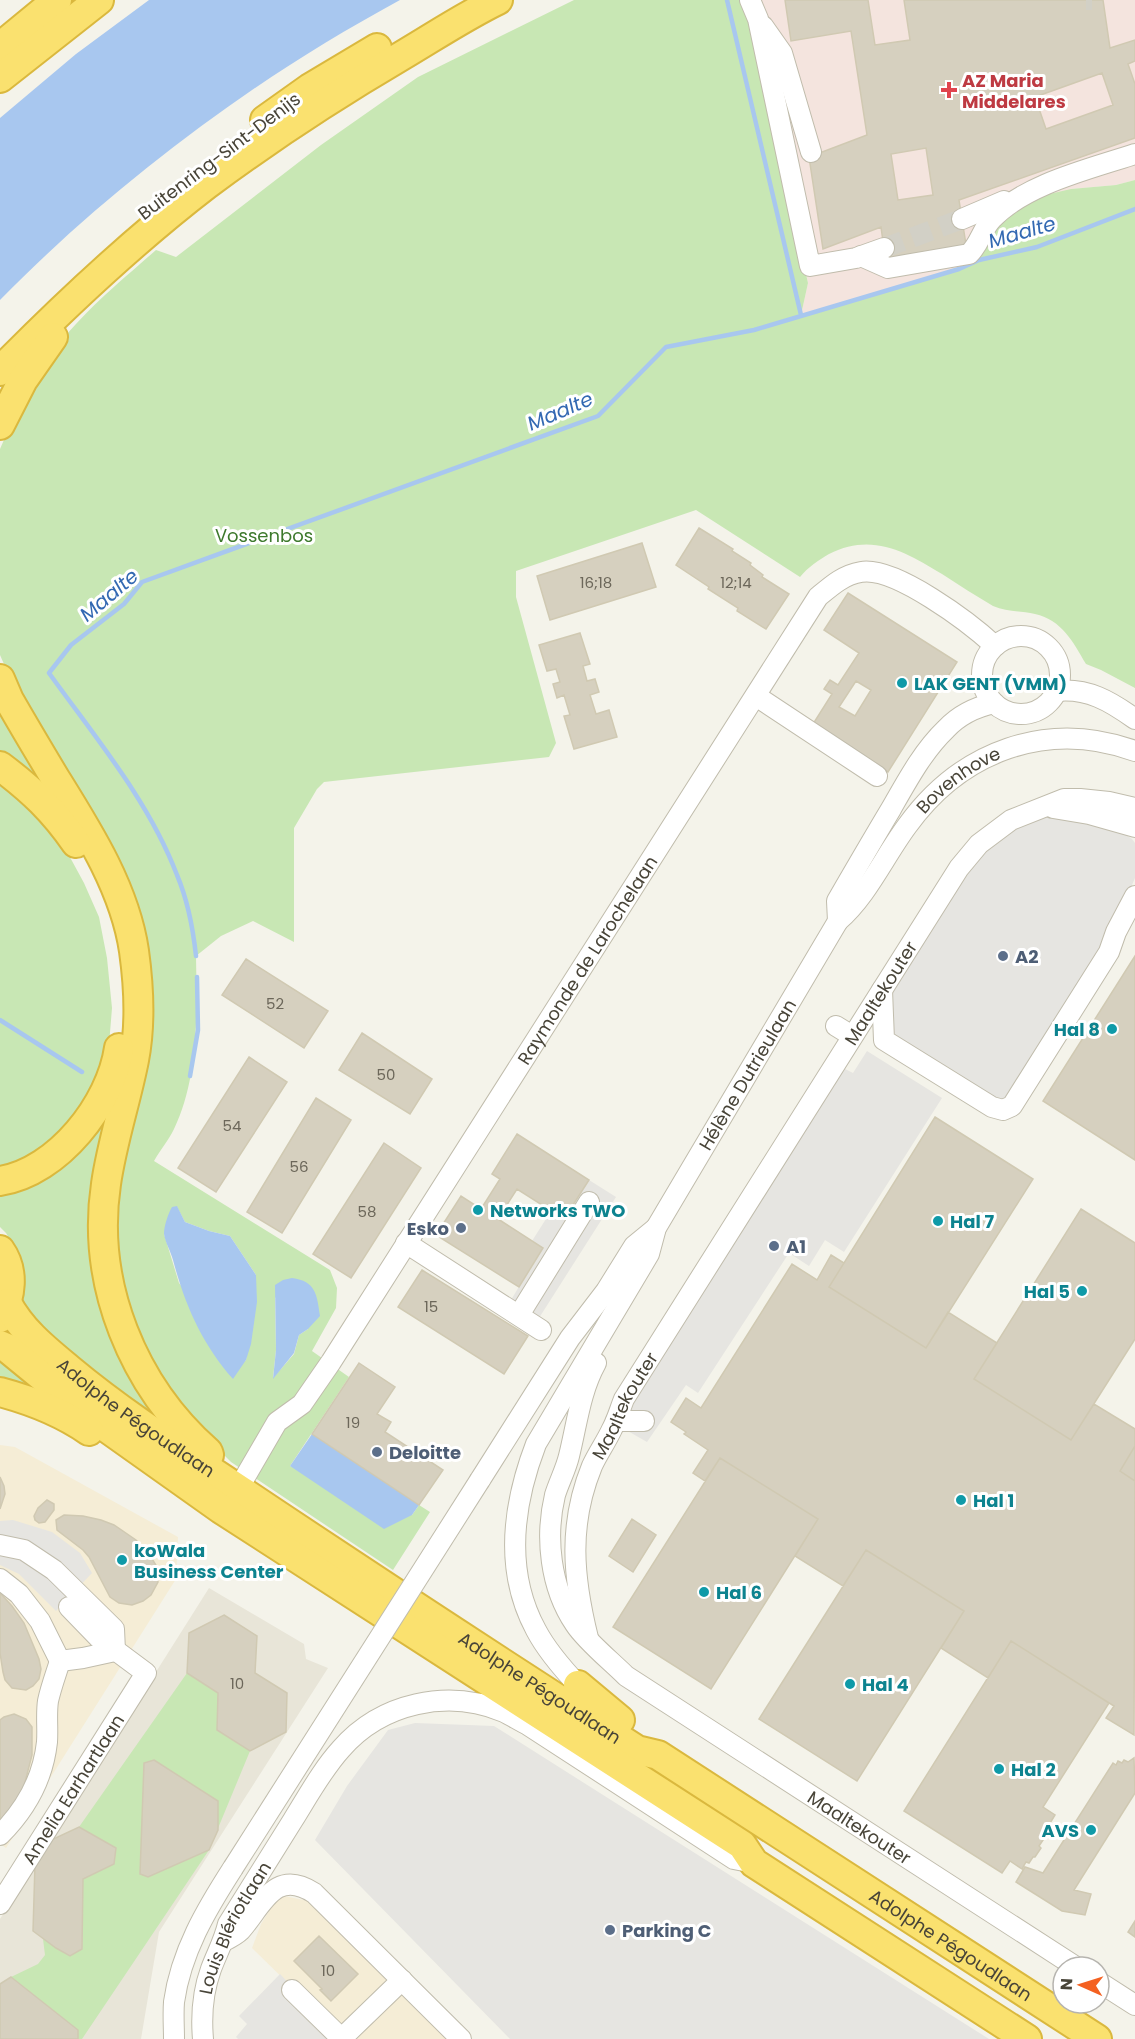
<svg xmlns="http://www.w3.org/2000/svg" width="1135" height="2039" font-family="Poppins,sans-serif">
<style>
.residential{fill:#e8e5d8}
.commercial{fill:#f5edd6}
.medical{fill:#f4e4de}
.green{fill:#c8e7b4;fill-rule:evenodd}
.parking{fill:#e6e5e1}
.water{fill:#a8c7ef}
.lines{fill:none;stroke-linecap:round;stroke-linejoin:round}
.stream{stroke:#a8c7ef;stroke-width:4.5}
.building{fill:#d6d0bf;stroke:#d0c9b2;stroke-width:1.5;fill-rule:evenodd}
.minor-tunnel{stroke:#d2d0c6;stroke-width:20;stroke-dasharray:20 10;stroke-linecap:butt}
.minor-casing{stroke:#c0bcac;stroke-width:22}
.highway-casing{stroke:#dab83e;stroke-width:32}
.minor{stroke:#fff;stroke-width:20}
.highway{stroke:#fae16f;stroke-width:28}
.minor-bridge-casing{stroke:#c0bcac;stroke-width:22;stroke-linecap:butt}
.minor-bridge{stroke:#fff;stroke-width:20}
.health-dot{fill:#e0444e;stroke:#fff;stroke-width:2}
.culture-dot{fill:#0f9aa8;stroke:#fff;stroke-width:2}
.service-dot{fill:#5c6f8a;stroke:#fff;stroke-width:2}
.labels{text-anchor:middle;dominant-baseline:central;stroke-width:6;stroke-linejoin:round;paint-order:stroke}
.number-label{font-size:15px;fill:#6c675a}
.health-label{font-size:18px;font-weight:bold;fill:#be3a42;stroke:#fff;text-anchor:start}
.street-label{font-size:18px;fill:#484438;stroke:#fff}
.park-label{font-size:18px;fill:#3d792c;stroke:#fff}
.culture-label{font-size:18px;font-weight:bold;fill:#0d838f;stroke:#fff;text-anchor:start}
.service-label{font-size:18px;font-weight:bold;fill:#4e5e75;stroke:#fff;text-anchor:start}
.water-label{font-size:20px;font-style:italic;fill:#3369b2;stroke:#fff}
</style>
<rect width="100%" height="100%" fill="#f4f3ea"/>
<path class="residential" d="M 209,1588 L 304,1644 L 306,1659 L 328,1668 L 159,1932 L 141,2039 L 0,2039 L 0,1919 Z"/>
<path class="commercial" d="M 0,1445 L 15,1447 L 178,1537 L 176,1579 L 6,1848 L 0,1844 Z
M 279,1895 L 309,1901 L 448,2039 L 345,2039 L 252,1948 L 261,1924 Z"/>
<path class="medical" d="M 743,0 L 1135,0 L 1135,180 L 1116,185 L 1071,189 L 990,234 L 979,260 L 959,269 L 801,315 L 808,283 Z"/>
<path class="green" d="M 574,0 L 743,0 L 808,283 L 801,315 L 959,269 L 979,260 L 990,234 L 999,222 L 1032,198 L 1071,189 L 1116,185 L 1135,180 L 1135,688 L 1101,670 L 1086,664 C 1073,642 1062,620 1035,614 C 1021,611 1007,612 993,606 C 976,596 959,585 942,574 C 906,552 872,532 829,554 C 819,560 808,567 800,577 L 696,510 L 516,571 L 516,597 L 556,743 L 549,757 L 324,782 L 317,789 L 294,828 L 294,942 L 253,921 L 221,936 L 196,956 C 197,1012 199,1077 174,1129 C 169,1140 160,1150 154,1161 L 330,1270 L 337,1288 L 336,1308 L 312,1351 L 349,1377 L 290,1466 L 412,1515 L 419,1505 L 430,1512 L 393,1570 L 231,1462 L 180,1411 L 127,1317 L 112,1217 L 148,990 L 0,655 L 0,449 C 14,416 33,381 54,351 C 81,313 121,281 156,250 L 176,257 L 321,145 L 418,77 ZM 177,1207 L 185,1222 L 209,1231 L 230,1236 L 256,1275 L 246,1360 L 242,1364 L 179,1283 L 164,1234 ZM 275,1297 L 308,1329 L 299,1335 L 294,1354 L 273,1378 L 276,1350 Z
M 0,697 L 67,814 L 0,755 Z
M 0,776 L 59,837 L 84,883 L 99,917 L 107,958 L 112,1008 L 109,1045 L 86,1106 L 46,1147 L 0,1170 Z
M 116,1086 L 93,1226 L 184,1439 L 76,1359 L 30,1318 L 23,1306 L 25,1277 L 20,1257 L 6,1233 L 0,1227 L 0,1189 Z
M 0,1360 L 71,1412 L 0,1384 Z
M 187,1673 L 218,1693 L 217,1730 L 250,1751 L 209,1850 L 82,2039 L 78,2039 L 78,2030 L 11,1977 L 38,1964 L 45,1955 L 43,1939 L 70,1956 L 82,1949 L 83,1879 L 114,1864 L 116,1848 L 79,1827 Z"/>
<path class="parking" d="M 1061,816 L 1114,827 L 1132,839 L 1135,843 L 1135,878 L 1114,927 L 1005,1100 L 996,1100 L 893,1035 L 892,985 L 978,852 L 1018,825 L 1040,817 Z
M 867,1051 L 942,1098 L 844,1252 L 825,1240 L 809,1266 L 789,1253 L 698,1393 L 686,1385 L 647,1442 L 626,1430 L 632,1394 L 839,1066 L 853,1073 Z
M 589,1180 L 616,1197 L 539,1318 L 511,1300 L 542,1248 L 532,1241 L 551,1211 L 564,1219 Z
M 13,1520 L 52,1532 L 80,1553 L 92,1573 L 56,1611 L 19,1574 L 0,1565 L 0,1521 Z
M 415,1723 L 494,1726 L 989,2039 L 510,2039 L 315,1840 L 347,1786 L 388,1730 Z
M 280,1974 L 341,2039 L 238,2039 L 236,2037 L 247,2024 L 239,2016 Z"/>
<path class="water" d="M 149,0 L 400,0 C 375,14 349,28 325,43 C 211,112 93,205 0,300 L 0,118 L 76,54 Z
M 177,1206 L 185,1222 L 209,1231 L 230,1236 L 256,1275 L 257,1302 L 251,1344 L 246,1360 L 233,1379 C 202,1344 185,1305 173,1260 C 171,1252 165,1242 164,1234 C 164,1226 168,1214 172,1207 Z
M 292,1278 C 316,1281 317,1295 320,1316 L 308,1329 L 299,1335 L 294,1353 L 273,1379 L 276,1350 L 275,1285 L 283,1280 Z
M 312,1434 L 419,1505 L 412,1515 L 384,1529 L 290,1466 Z"/>
<g class="lines">
<path class="stream" d="M 727,0 L 801,315
M 196,956 C 193,928 188,901 177,875 C 149,801 95,737 49,673 L 71,645 L 124,604 L 142,582 L 598,416 L 666,347 L 754,330 L 959,269 L 979,260 L 1037,247 L 1135,209
M 0,1020 L 82,1072
M 190,1076 L 198,1030 L 197,977"/>
</g>
<path class="building" d="M 785,0 L 868,0 L 875,45 L 910,40 L 904,0 L 1103,0 L 1110,48 L 1135,40 L 1135,61 L 1128,64 L 1135,84 L 1135,138 L 959,200 L 967,251 L 886,263 L 881,227 L 823,249 L 809,157 L 867,135 L 851,31 L 791,41 ZM 1102,73 L 1113,105 L 1046,129 L 1035,97 ZM 926,148 L 933,195 L 898,200 L 891,154 Z
M 699,528 L 733,549 L 732,551 L 751,563 L 750,565 L 763,575 L 762,577 L 789,594 L 766,629 L 737,611 L 738,608 L 708,589 L 709,587 L 676,565 Z
M 642,543 L 656,587 L 550,620 L 537,576 Z
M 848,593 L 957,662 L 888,772 L 813,724 L 832,694 L 824,689 L 830,680 L 838,685 L 859,653 L 824,630 ZM 856,681 L 871,690 L 855,716 L 839,707 Z
M 580,633 L 590,664 L 583,666 L 587,681 L 595,679 L 599,692 L 590,695 L 596,714 L 609,710 L 617,737 L 574,749 L 564,716 L 570,715 L 564,695 L 557,698 L 553,684 L 560,682 L 556,669 L 547,671 L 539,645 Z
M 1135,956 L 1135,1160 L 1043,1101 Z
M 246,959 L 328,1011 L 304,1048 L 222,995 Z
M 362,1033 L 432,1079 L 410,1114 L 339,1070 Z
M 249,1057 L 287,1082 L 216,1192 L 178,1168 Z
M 316,1098 L 351,1120 L 282,1233 L 247,1212 Z
M 935,1117 L 1033,1179 L 926,1348 L 829,1287 Z
M 517,1134 L 589,1180 L 564,1219 L 517,1189 L 498,1219 L 543,1248 L 519,1287 L 436,1235 L 461,1196 L 481,1209 L 500,1179 L 492,1174 Z
M 384,1143 L 421,1168 L 351,1278 L 313,1254 Z
M 1081,1209 L 1135,1243 L 1135,1339 L 1071,1440 L 974,1379 Z
M 831,1255 L 844,1263 L 829,1287 L 926,1348 L 948,1312 L 997,1343 L 974,1379 L 1071,1440 L 1094,1404 L 1135,1429 L 1135,1446 L 1120,1471 L 1135,1481 L 1134,1735 L 1106,1718 L 1114,1706 L 1011,1641 L 988,1678 L 941,1648 L 964,1611 L 866,1550 L 843,1586 L 795,1556 L 818,1519 L 720,1458 L 705,1481 L 693,1473 L 708,1450 L 684,1434 L 686,1432 L 671,1422 L 686,1398 L 701,1408 L 792,1264 L 817,1280 Z
M 422,1270 L 528,1336 L 504,1374 L 398,1307 Z
M 359,1363 L 395,1387 L 377,1414 L 391,1422 L 385,1432 L 443,1470 L 419,1505 L 312,1434 Z
M 1135,1446 L 1135,1481 L 1120,1471 Z
M 720,1458 L 818,1519 L 711,1689 L 613,1627 Z
M 0,1477 L 4,1486 L 5,1494 L 0,1509 Z
M 47,1500 L 54,1504 L 54,1510 L 45,1522 L 39,1523 L 35,1520 L 34,1516 L 38,1508 Z
M 64,1515 L 83,1516 L 101,1520 L 114,1525 L 136,1540 L 148,1552 L 157,1567 L 158,1582 L 151,1595 L 143,1601 L 132,1605 L 119,1603 L 110,1597 L 89,1557 L 83,1550 L 57,1530 L 56,1520 Z
M 632,1519 L 656,1535 L 633,1572 L 609,1556 Z
M 866,1550 L 964,1611 L 857,1781 L 759,1719 Z
M 0,1593 L 12,1606 L 24,1623 L 39,1659 L 41,1669 L 39,1679 L 33,1686 L 26,1690 L 12,1688 L 5,1680 L 3,1672 L 0,1653 Z
M 224,1615 L 257,1636 L 255,1673 L 287,1693 L 286,1732 L 250,1751 L 217,1730 L 218,1693 L 187,1673 L 189,1633 Z
M 1011,1641 L 1109,1703 L 1043,1807 L 1055,1815 L 1041,1838 L 1043,1840 L 1039,1846 L 1041,1848 L 1035,1857 L 1033,1857 L 1029,1863 L 1026,1862 L 1022,1869 L 1010,1861 L 1002,1873 L 904,1811 Z
M 14,1714 L 26,1719 L 32,1727 L 32,1755 L 23,1790 L 14,1808 L 0,1821 L 0,1720 L 4,1717 Z
M 1134,1758 L 1135,1793 L 1074,1890 L 1091,1894 L 1085,1915 L 1062,1911 L 1016,1882 L 1025,1867 L 1043,1873 L 1113,1763 L 1116,1765 L 1118,1761 L 1122,1763 L 1124,1760 L 1128,1762 Z
M 154,1760 L 218,1801 L 218,1830 L 209,1850 L 148,1877 L 140,1874 L 144,1763 Z
M 79,1827 L 116,1848 L 114,1864 L 83,1879 L 82,1949 L 70,1956 L 56,1948 L 33,1931 L 35,1864 L 49,1841 Z
M 1135,1921 L 1135,1937 L 1128,1932 Z
M 319,1936 L 358,1974 L 331,2001 L 320,1990 L 322,1989 L 294,1961 Z
M 11,1977 L 78,2030 L 78,2039 L 0,2039 L 0,1984 Z"/>
<g class="lines">
<path class="minor-tunnel" d="M 1086,0 L 1092,0
M 884,248 L 962,219"/>
<g class="minor-casing">
<g id="minor">
<path d="M 750,0 L 758,19 L 810,266 L 856,258 L 884,248"/>
<path d="M 763,26 L 782,53 L 811,152"/>
<path d="M 962,219 L 1004,201"/>
<path d="M 861,256 L 888,268 L 969,254 C 980,244 982,229 992,219 C 1025,184 1090,169 1135,154"/>
<circle cx="1021" cy="675" r="39"/>
<path d="M 1057,691 C 1088,688 1110,701 1135,719"/>
<path d="M 756,696 L 877,776"/>
<path d="M 1053,808 L 1089,814 L 1135,827"/>
<path d="M 838,921 L 837,901 C 855,870 873,839 891,809 C 907,781 923,751 946,729 C 959,715 976,707 994,703"/>
<path d="M 882,990 L 884,1040 L 992,1107 L 1003,1110 L 1012,1106 L 1109,952 L 1116,932 L 1135,896"/>
<path d="M 836,1026 L 849,1034"/>
<path d="M 406,1243 L 541,1330"/>
<path d="M 519,1315 L 589,1202"/>
<path id="s1" d="M 596,1363 C 580,1392 577,1424 569,1456 C 566,1469 559,1482 555,1495 C 545,1537 550,1587 575,1624 C 586,1641 611,1661 626,1676 L 1076,1967"/>
<path d="M 616,1421 L 644,1421"/>
<path d="M 480,1480 L 570,1338 L 606,1291 L 634,1246 L 656,1228"/>
<path id="s2" d="M 238,1489 L 277,1422 L 302,1404 L 331,1362 L 818,597 C 831,586 843,575 861,572 C 895,566 970,623 995,646"/>
<path d="M 0,1545 L 24,1550 L 54,1570 L 114,1629 L 115,1651 L 83,1658 L 60,1661 L 40,1621 L 19,1594 L 0,1579"/>
<path id="s3" d="M 588,1638 C 573,1577 568,1525 592,1466 C 598,1453 606,1442 612,1429 C 617,1420 620,1409 624,1399 L 959,868 L 979,844 L 1011,820 L 1064,799 L 1080,799 L 1109,802 L 1135,808"/>
<path id="s4" d="M 578,1685 C 562,1668 547,1651 536,1630 C 504,1571 513,1504 536,1444 L 649,1254 L 656,1228 L 838,921 C 867,896 884,857 907,826 C 961,751 1047,719 1135,751"/>
<path d="M 0,1835 C 26,1809 43,1779 47,1742 C 48,1728 46,1714 48,1701 C 51,1687 56,1674 60,1661"/>
<path id="s5" d="M 0,1904 L 146,1673 L 99,1638 L 69,1607"/>
<path d="M 224,1941 C 230,1938 236,1935 240,1931 C 262,1907 274,1867 314,1893 L 461,2039"/>
<path d="M 1099,1982 L 1135,2005"/>
<path d="M 292,1990 L 342,2039"/>
<path d="M 174,2039 C 174,2027 173,2014 174,2002 C 181,1952 206,1910 233,1868"/>
<path id="s6" d="M 203,2039 C 201,2016 203,1991 211,1969 C 217,1953 224,1941 228,1924 C 249,1890 271,1855 293,1820 C 308,1796 322,1770 341,1749 C 381,1703 448,1688 504,1712 C 512,1716 520,1721 528,1725 L 734,1859 L 754,1863"/>
<path d="M 341,2039 L 402,1980"/>
</g>
</g>
<g class="highway-casing">
<g id="highway">
<path d="M 0,47 L 57,0"/>
<path d="M 0,78 L 99,0"/>
<path d="M 265,120 L 310,88 L 377,48"/>
<path d="M 0,371 C 65,305 132,242 206,185 C 269,138 335,95 403,55 C 435,36 465,16 498,0"/>
<path d="M 0,425 L 23,380 L 53,337"/>
<path d="M 0,679 L 9,700 C 24,726 40,753 55,778 C 88,831 125,889 134,951 C 139,987 141,1024 134,1060 C 126,1101 112,1142 106,1184 C 91,1284 133,1386 208,1452 L 209,1455"/>
<path d="M 0,766 C 32,790 53,810 76,843"/>
<path d="M 0,1181 C 58,1172 111,1104 119,1048"/>
<path d="M 0,1250 C 15,1271 11,1297 0,1318"/>
<path id="s7" d="M 7,1303 C 22,1331 45,1349 69,1369 C 124,1415 186,1454 246,1494 C 376,1581 506,1666 637,1750 L 658,1755 L 1097,2039"/>
<path d="M 0,1345 L 7,1348 L 90,1416 L 221,1509 L 742,1845 L 754,1863 L 1027,2039"/>
<path d="M 0,1392 C 30,1400 63,1413 89,1431"/>
<path d="M 578,1685 L 620,1720"/>
</g>
</g>
<use href="#minor" class="minor"/>
<use href="#highway" class="highway"/>
<g class="minor-bridge-casing">
<path id="minor-bridge" d="M 233,1868 L 480,1480"/>
</g>
<use href="#minor-bridge" class="minor-bridge"/>
</g>
<path class="health-dot" d="M946 81h6v6h6v6h-6v6h-6v-6h-6v-6h6z"/>
<g class="culture-dot">
<circle cx="902" cy="683" r="6"/>
<circle cx="1112" cy="1029" r="6"/>
<circle cx="478" cy="1210" r="6"/>
<circle cx="938" cy="1221" r="6"/>
<circle cx="1082" cy="1291" r="6"/>
<circle cx="961" cy="1500" r="6"/>
<circle cx="122" cy="1560" r="6"/>
<circle cx="704" cy="1592" r="6"/>
<circle cx="850" cy="1684" r="6"/>
<circle cx="999" cy="1769" r="6"/>
<circle cx="1091" cy="1830" r="6"/>
</g>
<g class="service-dot">
<circle cx="1003" cy="956" r="6"/>
<circle cx="461" cy="1228" r="6"/>
<circle cx="774" cy="1246" r="6"/>
<circle cx="377" cy="1452" r="6"/>
<circle cx="610" cy="1930" r="6"/>
</g>
<g class="labels">
<g class="number-label">
<text x="596" y="582">16;18</text>
<text x="736" y="582">12;14</text>
<text x="275" y="1003">52</text>
<text x="386" y="1074">50</text>
<text x="232" y="1125">54</text>
<text x="299" y="1166">56</text>
<text x="367" y="1211">58</text>
<text x="431" y="1306">15</text>
<text x="353" y="1422">19</text>
<text x="237" y="1683">10</text>
<text x="328" y="1970">10</text>
</g>
<g class="health-label">
<text x="962" y="80">AZ Maria<tspan x="962" dy="21">Middelares</tspan></text>
</g>
<g class="street-label">
<text transform="translate(219 156) rotate(-37)">Buitenring-Sint-Denijs</text>
<text stroke="none"><textPath href="#s4" startOffset="1054">Bovenhove</textPath></text>
<text stroke="none"><textPath href="#s2" startOffset="636">Raymonde de Larochelaan</textPath></text>
<text stroke="none"><textPath href="#s3" startOffset="730">Maaltekouter</textPath></text>
<text stroke="none"><textPath href="#s4" startOffset="688">Hélène Dutrieulaan</textPath></text>
<text stroke="none"><textPath href="#s3" startOffset="244">Maaltekouter</textPath></text>
<text stroke="none"><textPath href="#s7" startOffset="174">Adolphe Pégoudlaan</textPath></text>
<text stroke="none"><textPath href="#s7" startOffset="660">Adolphe Pégoudlaan</textPath></text>
<text stroke="none"><textPath href="#s5" startOffset="136">Amelia Earhartlaan</textPath></text>
<text stroke="none"><textPath href="#s1" startOffset="624">Maaltekouter</textPath></text>
<text stroke="none"><textPath href="#s6" startOffset="118">Louis Blériotlaan</textPath></text>
<text stroke="none"><textPath href="#s7" startOffset="1146">Adolphe Pégoudlaan</textPath></text>
</g>
<g class="park-label">
<text x="264" y="535">Vossenbos</text>
</g>
<g class="culture-label">
<text x="914" y="683">LAK GENT (VMM)</text>
<text x="1100" y="1029" text-anchor="end">Hal 8</text>
<text x="490" y="1210">Networks TWO</text>
<text x="950" y="1221">Hal 7</text>
<text x="1070" y="1291" text-anchor="end">Hal 5</text>
<text x="973" y="1500">Hal 1</text>
<text x="134" y="1550">koWala<tspan x="134" dy="21">Business Center</tspan></text>
<text x="716" y="1592">Hal 6</text>
<text x="862" y="1684">Hal 4</text>
<text x="1011" y="1769">Hal 2</text>
<text x="1079" y="1830" text-anchor="end">AVS</text>
</g>
<g class="service-label">
<text x="1015" y="956">A2</text>
<text x="449" y="1228" text-anchor="end">Esko</text>
<text x="786" y="1246">A1</text>
<text x="389" y="1452">Deloitte</text>
<text x="622" y="1930">Parking C</text>
</g>
<g class="water-label">
<text transform="translate(1022 232) rotate(-16)">Maalte</text>
<text transform="translate(560 411) rotate(-23)">Maalte</text>
<text transform="translate(109 595) rotate(-40)">Maalte</text>
</g>
</g>
<g transform="translate(1081 1985) rotate(273)"><circle r="28" fill="#ffffff" stroke="#b6b4af" stroke-width="1.5"/>
<path d="M0-4.5L10 22L0 15L-10 22Z" fill="#f46121"/>
<text y="-9" font-size="16" font-weight="bold" text-anchor="middle" fill="#484438">N</text>
</g>
</svg>
